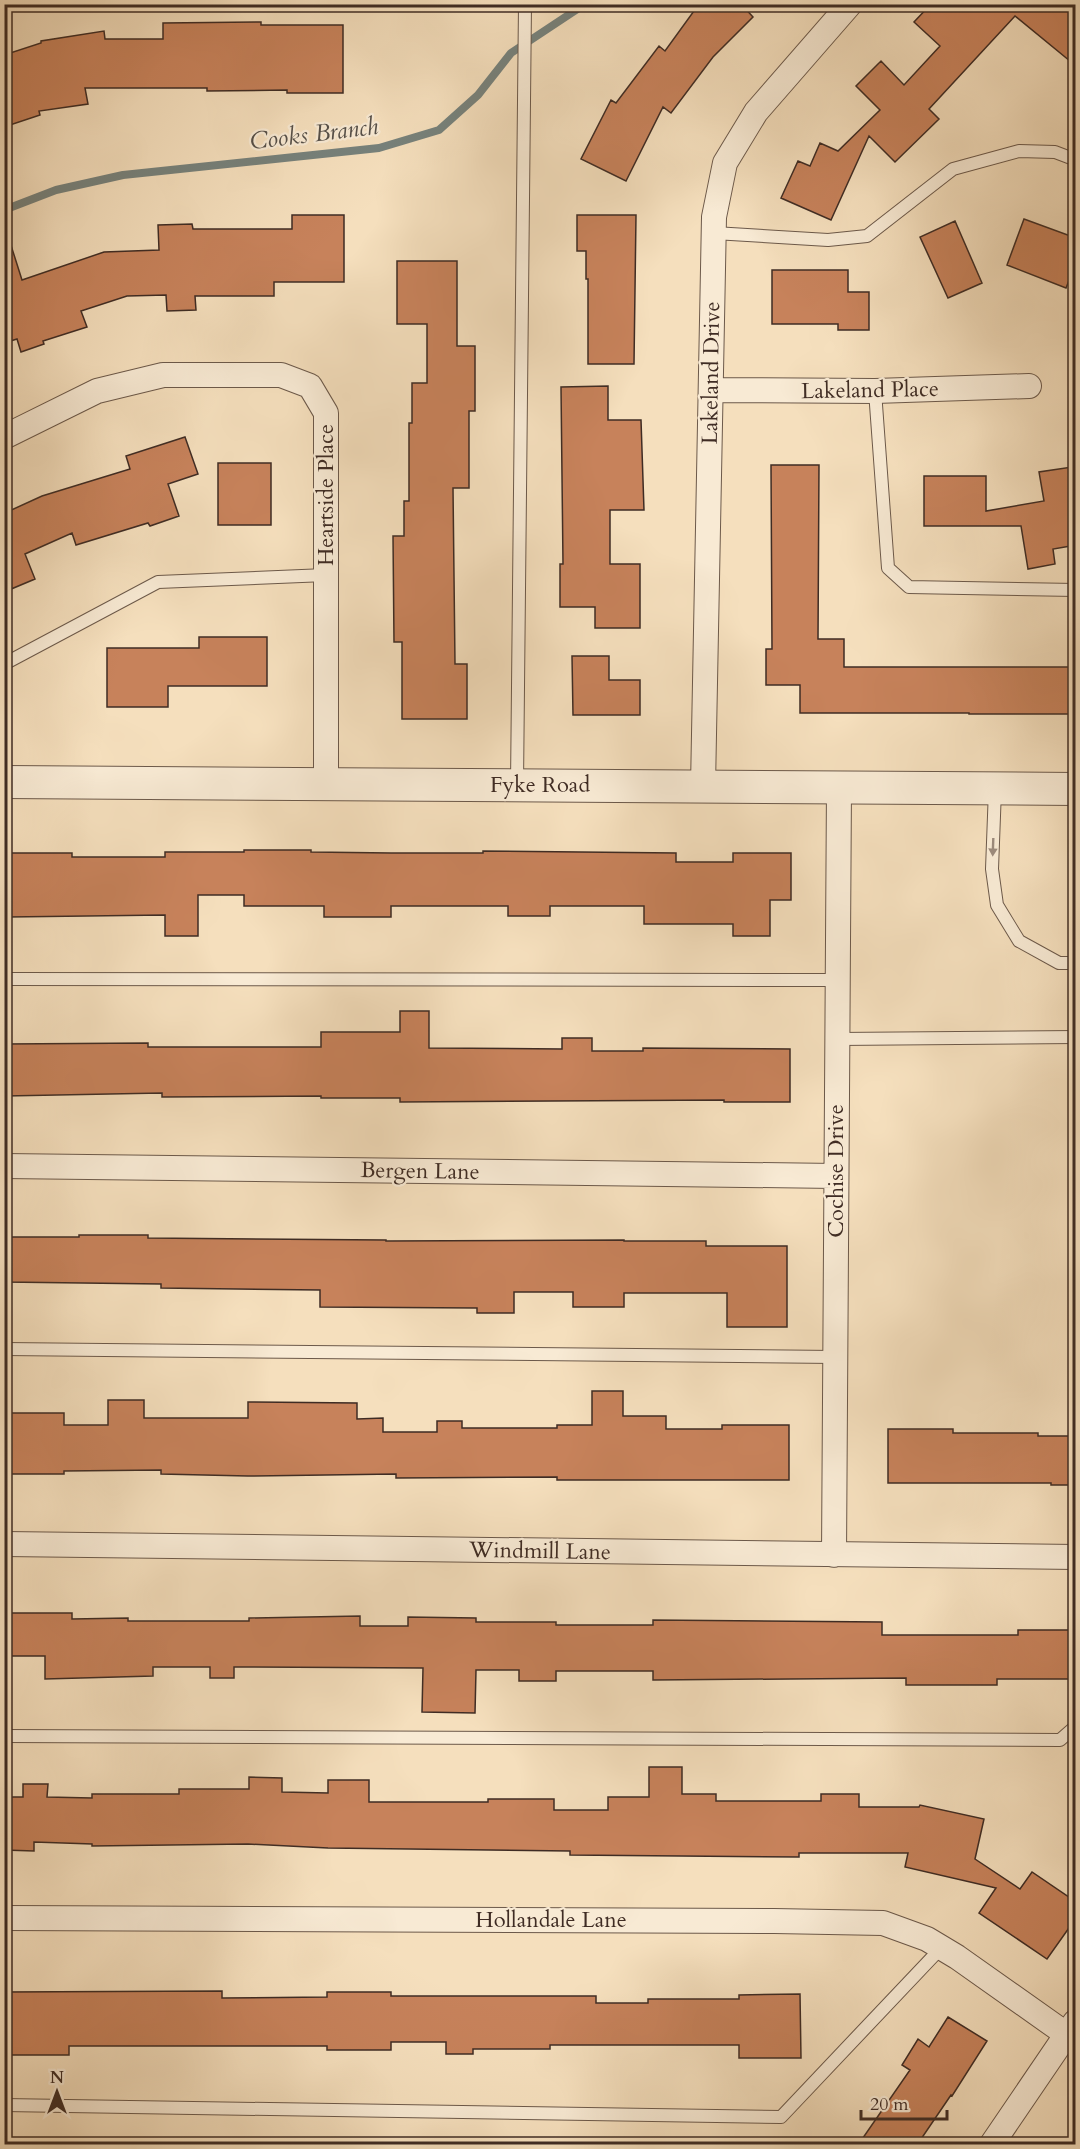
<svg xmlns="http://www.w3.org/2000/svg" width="1080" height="2149" font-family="Cardo,serif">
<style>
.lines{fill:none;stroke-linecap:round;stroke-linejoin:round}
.stream{stroke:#77827c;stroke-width:8}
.building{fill:#c7825b;stroke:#3f2c24;stroke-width:1.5}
.service-casing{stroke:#6c594a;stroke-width:14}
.minor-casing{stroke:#6c594a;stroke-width:26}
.tertiary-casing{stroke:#6c594a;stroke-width:34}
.service{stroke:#f8ead4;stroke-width:12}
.minor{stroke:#f8ead4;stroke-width:24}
.tertiary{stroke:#f8ead4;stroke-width:32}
.oneway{fill:#9c8b7c}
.labels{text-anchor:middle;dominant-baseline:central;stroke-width:4.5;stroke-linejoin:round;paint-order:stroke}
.street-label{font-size:22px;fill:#3f2c24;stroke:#f8ead4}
.water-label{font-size:24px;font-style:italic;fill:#565049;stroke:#f8ead4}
</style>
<rect width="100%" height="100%" fill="#f5dfbd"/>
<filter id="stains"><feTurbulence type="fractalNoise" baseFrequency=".00333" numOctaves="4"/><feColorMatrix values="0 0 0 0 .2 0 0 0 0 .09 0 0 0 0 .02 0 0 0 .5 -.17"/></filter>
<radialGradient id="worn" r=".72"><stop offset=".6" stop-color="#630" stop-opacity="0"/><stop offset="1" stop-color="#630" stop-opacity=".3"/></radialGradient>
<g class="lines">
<path class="stream" d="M 4,210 L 56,190 L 123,175 L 379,148 L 439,130 L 478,95 L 511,53 L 585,4"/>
</g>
<path class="building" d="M 699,4 L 741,4 L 753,17 L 713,57 L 671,113 L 663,107 L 626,181 L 581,159 L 611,100 L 616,103 L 659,46 L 665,51 Z
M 931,4 L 1076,4 L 1076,66 L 1015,16 L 929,109 L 939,119 L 895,162 L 869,136 L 831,220 L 781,198 L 798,161 L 810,166 L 820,143 L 838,151 L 880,110 L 856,86 L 881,61 L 904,85 L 940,46 L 914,22 Z
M 261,22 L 261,25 L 343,25 L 343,93 L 287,93 L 287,90 L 207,91 L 207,88 L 85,88 L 88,104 L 39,111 L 40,115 L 4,127 L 4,55 L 41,43 L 41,41 L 104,31 L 105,39 L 163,39 L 163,23 Z
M 292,215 L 344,215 L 344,282 L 274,282 L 274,296 L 195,296 L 196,310 L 167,311 L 166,295 L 127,296 L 81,311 L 87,327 L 43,341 L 44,344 L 21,352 L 17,339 L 4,343 L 4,240 L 9,239 L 22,280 L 104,252 L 159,250 L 158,225 L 192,224 L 193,229 L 292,229 Z
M 577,215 L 636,215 L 634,364 L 588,364 L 588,279 L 586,279 L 586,251 L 577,251 Z
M 1024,219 L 1076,238 L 1076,263 L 1066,288 L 1007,265 Z
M 955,221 L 982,283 L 948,298 L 920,237 Z
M 397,261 L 457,261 L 457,346 L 475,346 L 475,411 L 469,411 L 469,488 L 453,488 L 455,664 L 467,664 L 467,719 L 402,719 L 402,642 L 394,642 L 393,536 L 404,536 L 404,501 L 409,501 L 409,423 L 412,423 L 412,383 L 427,383 L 427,324 L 397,324 Z
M 772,270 L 848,270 L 848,292 L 869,292 L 869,330 L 838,330 L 838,324 L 772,324 Z
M 608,386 L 608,420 L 641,420 L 644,510 L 610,510 L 610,564 L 640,564 L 640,628 L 595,628 L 595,607 L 560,607 L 560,564 L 563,564 L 561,387 Z
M 185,437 L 198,474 L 168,484 L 179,516 L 150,526 L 148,523 L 76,545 L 72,533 L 25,554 L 35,579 L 4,592 L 4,507 L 7,512 L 42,496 L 130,469 L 126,456 Z
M 218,463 L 271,463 L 271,525 L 218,525 Z
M 771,465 L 819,465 L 818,639 L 844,639 L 844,667 L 1076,667 L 1076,714 L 969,714 L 969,713 L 800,713 L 800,685 L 766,685 L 766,649 L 772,649 Z
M 1072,467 L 1076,487 L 1076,545 L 1053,549 L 1055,564 L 1028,569 L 1021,526 L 924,526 L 924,476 L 986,476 L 986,511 L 1044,501 L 1039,472 Z
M 199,637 L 267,637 L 267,686 L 168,686 L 168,707 L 107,707 L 107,648 L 199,648 Z
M 572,656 L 609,656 L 609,680 L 640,680 L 640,715 L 573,715 Z
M 244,850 L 311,850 L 311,852 L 391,853 L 483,853 L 483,851 L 676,853 L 676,862 L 733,862 L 733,853 L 791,853 L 791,900 L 770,900 L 770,936 L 733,936 L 733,924 L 644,924 L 644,906 L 550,906 L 550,916 L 508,916 L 508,906 L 391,906 L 391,917 L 324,917 L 324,906 L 244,906 L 244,895 L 198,895 L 198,936 L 165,936 L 165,915 L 8,917 L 8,853 L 72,853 L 72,857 L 165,857 L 165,852 L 244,852 Z
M 400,1011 L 429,1011 L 429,1048 L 562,1049 L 562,1038 L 592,1038 L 592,1051 L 643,1051 L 643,1048 L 790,1049 L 790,1102 L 724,1102 L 724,1100 L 400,1102 L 400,1098 L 321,1098 L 321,1096 L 162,1097 L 162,1093 L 5,1096 L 5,1044 L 148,1043 L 148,1047 L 321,1047 L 321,1032 L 400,1032 Z
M 79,1235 L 148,1235 L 148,1238 L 386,1240 L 386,1241 L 624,1240 L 624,1241 L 706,1241 L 706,1246 L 787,1246 L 787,1327 L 727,1327 L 727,1293 L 624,1293 L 624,1307 L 573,1307 L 573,1292 L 514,1292 L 514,1313 L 477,1313 L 477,1308 L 320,1307 L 320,1290 L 161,1288 L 161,1284 L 4,1282 L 4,1237 L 79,1237 Z
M 592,1391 L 623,1391 L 623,1416 L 666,1416 L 666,1429 L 722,1429 L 722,1425 L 789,1425 L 789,1480 L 557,1480 L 557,1477 L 396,1478 L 396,1474 L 248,1476 L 161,1474 L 161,1470 L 64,1471 L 64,1474 L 4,1474 L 4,1413 L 64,1413 L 64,1425 L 108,1425 L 108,1400 L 144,1400 L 144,1418 L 248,1418 L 248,1402 L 357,1403 L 357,1419 L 383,1418 L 383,1432 L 437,1432 L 437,1421 L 462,1421 L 462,1428 L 557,1428 L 557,1425 L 592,1425 Z
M 888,1429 L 953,1429 L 953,1433 L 1038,1433 L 1038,1436 L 1076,1436 L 1076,1485 L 1051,1485 L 1051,1483 L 888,1483 Z
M 6,1613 L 72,1613 L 72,1619 L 128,1618 L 128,1621 L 249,1621 L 249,1618 L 360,1616 L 360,1626 L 408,1626 L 408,1617 L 476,1618 L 476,1622 L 556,1622 L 556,1625 L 653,1625 L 653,1620 L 882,1622 L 882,1635 L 1018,1635 L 1018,1630 L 1076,1630 L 1076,1679 L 997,1679 L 997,1685 L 906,1685 L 906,1678 L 653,1680 L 653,1671 L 556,1671 L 556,1681 L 519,1681 L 519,1670 L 476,1670 L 475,1713 L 422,1712 L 423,1668 L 234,1667 L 234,1678 L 210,1678 L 210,1667 L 153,1667 L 153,1676 L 45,1679 L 45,1656 L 6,1656 Z
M 649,1767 L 682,1767 L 682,1794 L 716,1794 L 716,1801 L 821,1801 L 821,1794 L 859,1794 L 859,1807 L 919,1807 L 920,1805 L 984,1819 L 975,1859 L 1020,1889 L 1032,1872 L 1076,1902 L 1076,1918 L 1047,1959 L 979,1913 L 996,1888 L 905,1867 L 908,1853 L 799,1853 L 799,1857 L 570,1855 L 570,1851 L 328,1848 L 248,1844 L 92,1846 L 92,1844 L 34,1842 L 34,1851 L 4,1850 L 6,1797 L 23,1797 L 23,1784 L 48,1784 L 47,1797 L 92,1798 L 92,1794 L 179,1794 L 179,1789 L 249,1789 L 249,1777 L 282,1778 L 282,1792 L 328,1793 L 328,1780 L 369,1780 L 369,1802 L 488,1802 L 488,1799 L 554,1799 L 554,1810 L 608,1810 L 608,1797 L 649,1797 Z
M 222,1991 L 222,1998 L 327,1997 L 327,1992 L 391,1992 L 391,1996 L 596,1996 L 596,2003 L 648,2003 L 648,1999 L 739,1999 L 739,1995 L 800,1994 L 801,2058 L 739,2058 L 739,2045 L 550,2045 L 550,2049 L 473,2049 L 473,2054 L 446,2054 L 446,2042 L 391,2042 L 391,2050 L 327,2050 L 327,2046 L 69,2046 L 69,2055 L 4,2055 L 4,1992 Z
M 948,2017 L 987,2041 L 952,2096 L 951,2095 L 917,2145 L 858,2145 L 910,2070 L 902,2065 L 918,2039 L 929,2047 Z"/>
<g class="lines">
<g class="service-casing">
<path id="service" d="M 714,233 L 828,240 L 867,236 L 953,169 L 1019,151 L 1055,152 L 1076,160
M 875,391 L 888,568 L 909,587 L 1076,590
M 4,664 L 158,582 L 326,575
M 517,784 L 525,4
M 995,789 L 992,869 L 997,905 L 1019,941 L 1059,963 L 1076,963
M 4,979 L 838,980
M 837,1039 L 1076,1037
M 4,1349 L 835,1357
M 4,1736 L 1060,1740 L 1076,1726
M 4,2105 L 781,2117 L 941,1948"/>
</g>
<g class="minor-casing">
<path id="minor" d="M 711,390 L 875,391 L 1029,386
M 4,437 L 97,391 L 163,375 L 281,375 L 310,386 L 326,413 L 326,784
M 703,786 L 714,217 L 725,163 L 756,112 L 850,4
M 4,1166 L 836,1176
M 4,1544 L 1076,1557
M 834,1555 L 839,787
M 4,1918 L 774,1921 L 883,1923 L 927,1939 L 957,1957 L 1066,2034
M 992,2144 L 1075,2022"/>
</g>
<g class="tertiary-casing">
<path id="tertiary" d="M 4,782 L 1076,789"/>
</g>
<use href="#service" class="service"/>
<use href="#minor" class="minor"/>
<use href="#tertiary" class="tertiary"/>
</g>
<defs><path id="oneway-solid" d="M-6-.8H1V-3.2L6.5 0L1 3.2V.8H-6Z" transform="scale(1.5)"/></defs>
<use class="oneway" href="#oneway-solid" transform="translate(993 847) rotate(92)"/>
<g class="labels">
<g class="street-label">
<text transform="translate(711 373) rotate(-89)">Lakeland Drive</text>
<text transform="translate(870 390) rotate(-1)">Lakeland Place</text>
<text transform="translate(326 495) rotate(-90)">Heartside Place</text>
<text x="540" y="785">Fyke Road</text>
<text transform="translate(420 1171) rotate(1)">Bergen Lane</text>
<text transform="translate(836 1171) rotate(-90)">Cochise Drive</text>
<text transform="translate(540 1551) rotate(1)">Windmill Lane</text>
<text x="551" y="1920">Hollandale Lane</text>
</g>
<g class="water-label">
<text transform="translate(314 134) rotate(-7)">Cooks Branch</text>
</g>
</g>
<rect width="1080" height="2149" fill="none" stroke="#f5dfbd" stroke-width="24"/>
<rect x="6" y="6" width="1068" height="2137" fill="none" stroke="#3f2c24" stroke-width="3"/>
<rect x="12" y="12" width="1056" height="2125" fill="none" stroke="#3f2c24" stroke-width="1.5"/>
<g transform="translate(57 2092)" stroke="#f8ead4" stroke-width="4.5" paint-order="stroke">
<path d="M0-4.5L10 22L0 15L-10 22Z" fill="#3f2c24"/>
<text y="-9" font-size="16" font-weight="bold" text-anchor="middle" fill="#3f2c24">N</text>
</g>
<path d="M861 2110v9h86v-9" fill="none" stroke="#3f2c24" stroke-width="3"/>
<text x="870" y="2110" font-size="18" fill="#3f2c24" stroke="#f8ead4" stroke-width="4.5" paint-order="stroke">20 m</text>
<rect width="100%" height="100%" filter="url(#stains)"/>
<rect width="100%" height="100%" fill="url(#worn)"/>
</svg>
